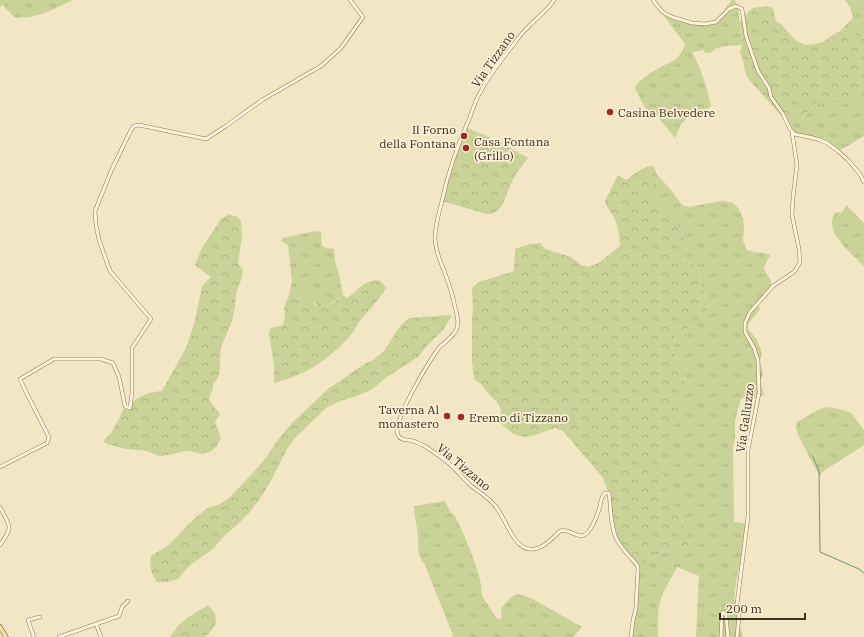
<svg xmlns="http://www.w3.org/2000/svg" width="864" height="637" font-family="'IBM Plex Serif',serif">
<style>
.grass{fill:url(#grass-tufts)}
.forest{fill:url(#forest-crowns)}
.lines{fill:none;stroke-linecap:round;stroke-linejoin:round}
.stream{stroke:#6c958c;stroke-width:1}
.minor-casing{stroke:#907859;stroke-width:4}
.major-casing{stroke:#5d452d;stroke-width:5}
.minor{stroke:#fcf3da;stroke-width:3}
.major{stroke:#f8de9a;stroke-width:4}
.poi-dot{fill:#a52623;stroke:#f9f0d6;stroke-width:1.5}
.labels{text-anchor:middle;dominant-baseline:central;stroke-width:3.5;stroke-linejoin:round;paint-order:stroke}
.street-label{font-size:12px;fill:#3f2f1e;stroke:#f9f0d6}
.poi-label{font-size:12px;fill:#3f2f1e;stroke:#f9f0d6;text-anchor:start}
</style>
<defs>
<pattern id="grass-tufts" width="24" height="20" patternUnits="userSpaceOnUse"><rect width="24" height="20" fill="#c9d297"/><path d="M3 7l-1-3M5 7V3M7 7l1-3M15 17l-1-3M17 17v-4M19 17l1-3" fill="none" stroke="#aeb582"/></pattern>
<pattern id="forest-crowns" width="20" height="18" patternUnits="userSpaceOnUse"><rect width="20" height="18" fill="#c9d297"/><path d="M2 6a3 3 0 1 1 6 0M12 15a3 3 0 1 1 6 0" fill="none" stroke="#aeb582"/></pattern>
</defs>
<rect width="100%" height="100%" fill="#f2e6c5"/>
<path class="grass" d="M 0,0 L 73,0 L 47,12 L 30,17 L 16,18 L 5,8 L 3,4 L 0,8 Z
M 732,0 L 735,0 L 738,7 L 742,45 L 724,46 L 715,49 L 712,52 L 705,53 L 704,50 L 692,52 C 701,69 707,87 711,106 L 707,109 L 696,110 L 681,124 L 675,138 L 667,128 L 651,110 L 647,112 L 635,88 L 638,83 L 650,73 L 676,59 L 681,53 L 685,44 L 664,16 L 693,23 L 713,23 L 719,17 Z
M 845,0 L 864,0 L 864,38 L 840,31 L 853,18 L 850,7 Z
M 843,98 L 864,98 L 864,136 L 839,151 C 824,140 813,136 795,134 L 781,115 L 794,119 L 802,120 C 815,102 821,99 843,98 Z
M 660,178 L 670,189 L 682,205 L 688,207 L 723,201 L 733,203 L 739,209 L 743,218 L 744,229 L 743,241 L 747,250 L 754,252 L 769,254 L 770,256 L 767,260 L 764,269 L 771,281 L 771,287 L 758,303 L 760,309 L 748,324 L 748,329 L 757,340 L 762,353 L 760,361 L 763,374 L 760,381 L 764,395 L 756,398 L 741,398 L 735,421 L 735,438 L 733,447 L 734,522 L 748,524 L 744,548 L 737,576 L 734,599 L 738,619 L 743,637 L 696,637 L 699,576 L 677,567 C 672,578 663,590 660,602 C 657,613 658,625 658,637 L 632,637 L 636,605 L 638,566 C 643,564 647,561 652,558 C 663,549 673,549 686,552 L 688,546 L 688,536 L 666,487 L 659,454 L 660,448 L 666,432 L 681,413 L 682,394 L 686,370 L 673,350 L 675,336 L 691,326 L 709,306 L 701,285 L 700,274 L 695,265 L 685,260 L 682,256 L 686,249 L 686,240 L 671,216 L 662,207 L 652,204 L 647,199 C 649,188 652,184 660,178 Z
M 846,205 L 864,223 L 864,266 C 852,254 821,230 836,212 L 842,213 Z
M 315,231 L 321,232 C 322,238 320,241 323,247 L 334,249 L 335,261 L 339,275 L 343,295 L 324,308 L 320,308 L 304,293 L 289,295 L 292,281 L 288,245 L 281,241 L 283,238 Z
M 826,407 L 834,408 L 843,410 L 851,413 L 864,430 L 864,445 L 822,472 L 820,477 L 798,435 L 796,428 L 797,422 L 820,409 Z
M 445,501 L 450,511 L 456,518 L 463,533 L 472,555 L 478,572 L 481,585 L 482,596 L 497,619 L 500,619 L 502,617 C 502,616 501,611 501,610 C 502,605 512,596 517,594 L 531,598 L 582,627 L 575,635 L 574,637 L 452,637 L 453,635 L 425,565 C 416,554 419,547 418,535 C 417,525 414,516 414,506 Z"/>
<path class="forest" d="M 767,6 L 773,8 L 776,21 L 781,24 L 795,40 L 805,45 L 815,44 L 823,42 L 831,36 L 840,31 L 864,38 L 864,98 C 858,99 851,98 845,98 C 824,98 814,102 802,120 L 794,119 L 781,115 L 750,81 L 745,72 L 743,60 L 740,52 L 742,45 L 741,32 L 739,23 L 745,15 L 753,8 Z
M 465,127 L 498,141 L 528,158 C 522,166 515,174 511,184 C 507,192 505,203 498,210 C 495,213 491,214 487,214 L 442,201 L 444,193 L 444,185 Z
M 654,166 L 657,175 L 660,178 C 652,184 649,188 647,199 L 652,204 L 662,207 L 671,216 L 686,240 L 686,249 L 682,257 L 685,260 L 695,265 L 700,274 L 701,285 L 709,306 L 704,315 L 691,326 L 675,336 L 673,350 L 686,370 L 682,394 L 681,413 L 666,432 L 660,448 L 659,454 L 666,487 L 688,536 L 688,546 L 686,552 C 673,549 663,549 652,558 C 647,561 643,564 638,566 L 619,543 L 612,530 L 611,503 L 607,488 L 603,478 L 563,431 L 555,428 C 541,432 526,442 512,433 C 508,430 504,426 500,422 L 501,409 L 497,402 L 487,392 L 482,385 L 475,380 L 474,377 L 472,362 L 472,320 L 473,308 L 472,288 L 479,282 L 514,271 L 515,249 L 530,244 L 540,243 L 545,249 L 571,257 L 581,265 L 589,267 L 600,262 L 620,246 C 620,238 618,227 615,219 C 612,213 607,209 605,201 L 618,175 L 626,180 C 636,173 641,167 654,166 Z
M 229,214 L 237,217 L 241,221 L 242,237 L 238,263 L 243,270 L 241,280 L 236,293 L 235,307 L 232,321 L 221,347 L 220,359 L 220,370 L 218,378 L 213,384 L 213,389 L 209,398 C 211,404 216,409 220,414 L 215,422 L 221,438 L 216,447 L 210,452 L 201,454 L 191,451 L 185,451 L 169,455 L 159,456 L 147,451 L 126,449 L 107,444 L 103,441 L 111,433 L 118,421 L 124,408 L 140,397 L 149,393 L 162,391 L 187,346 L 195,320 L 202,286 L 211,277 L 195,265 L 202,248 L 221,219 Z
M 376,280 L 381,281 L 386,288 C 379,300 370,309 361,319 C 358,323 356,328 353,332 C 333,357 305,376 274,383 L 274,365 L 269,333 L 271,328 L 283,325 L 285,317 L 284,307 L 289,295 L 304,293 L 310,293 C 311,296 312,301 313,303 C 322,314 335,301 343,295 L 347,298 C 360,290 360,283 376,280 Z
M 452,315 L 443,330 L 425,348 L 418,357 L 387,377 L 371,390 L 354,397 L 340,401 L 326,408 L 295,438 L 287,449 L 272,479 L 263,494 L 249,513 L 236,526 L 224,536 L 213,549 L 190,565 L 178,579 L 167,582 L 157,582 C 151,574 149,566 151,556 L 169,545 L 185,528 L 197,516 L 208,508 L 218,505 L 228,499 L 253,473 L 268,455 L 279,438 L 293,422 L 328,389 L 366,363 L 373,360 L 384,351 L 401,325 L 409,318 Z
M 208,605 L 215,614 L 216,623 L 211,631 L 205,637 L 170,637 L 178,626 L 187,618 Z"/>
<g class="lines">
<path class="stream" d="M 813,457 L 819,471 L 820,552 L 859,569 L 864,573"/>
<g class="minor-casing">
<path id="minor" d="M 554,0 C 548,10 538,17 530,25 C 524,31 518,38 514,44 C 502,59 490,74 481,91 C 476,99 473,108 470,117 C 458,144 448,172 442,201 C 439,212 436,224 435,236 C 435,249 440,261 445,273 C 449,284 453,296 455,307 C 457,314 459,322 457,328 C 454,337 444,342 438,349 C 429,362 392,421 398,435 C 400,441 408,439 413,441 C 416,442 420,444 423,445 C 434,452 445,459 454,468 C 459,473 464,479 469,484 C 478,492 489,497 496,507 C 508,521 515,559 541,547 C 548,543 554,537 560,531 C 573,527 580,546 591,528 C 594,523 597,516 599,510 C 601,504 600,497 605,493 L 609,493 C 611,508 610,526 617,540 C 622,549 630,557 637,565 L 638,568 L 636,608 L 633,620 L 631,637
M 653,0 L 659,8 L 664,13 L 672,17 L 692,23 L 705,24 L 716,22 L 729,9 L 736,6 L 742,9 L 746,36 L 758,71 L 769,88 L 771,97 L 783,114 L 790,129 L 794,134 L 809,137 L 820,140 L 827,143 L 838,151 L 848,160 L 860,174 L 864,182
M 0,467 L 47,443 L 49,437 L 27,394 L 20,379 L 54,359 L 101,359 L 113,363 L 119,377 L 125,406 L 130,408 L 132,393 L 132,348 L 151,319 L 110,271 L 99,240 L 96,225 L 95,211 L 112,169 L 131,130 L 134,126 L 139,125 L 206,139 L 226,126 L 262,100 L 321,66 L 341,48 L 363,17 L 350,0
M 0,507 C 10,527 14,526 0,545
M 96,624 L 101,637
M 34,637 L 28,620 L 40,617
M 59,637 L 119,616 L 122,607 L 128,601
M 721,637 L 722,614 L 723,612 L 726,615 L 728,637
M 737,637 L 739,616 L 737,604 L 748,516 L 748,450 L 759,393 L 758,360 L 754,348 L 745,332 L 745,323 L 750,312 L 773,286 L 794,272 L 800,263 L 799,249 L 792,215 L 793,197 L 797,165 L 792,132"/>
</g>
<g class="major-casing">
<path id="major" d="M 0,627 L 6,637"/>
</g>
<use href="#minor" class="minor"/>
<use href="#major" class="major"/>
</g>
<g class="poi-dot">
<circle cx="610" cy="112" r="4"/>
<circle cx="464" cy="136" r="4"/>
<circle cx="466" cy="148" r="4"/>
<circle cx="447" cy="416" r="4"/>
<circle cx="461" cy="417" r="4"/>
</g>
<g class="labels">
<g class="street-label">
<text transform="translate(493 59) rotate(-55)">Via Tizzano</text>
<text transform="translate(745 418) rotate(-82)">Via Galluzzo</text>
<text transform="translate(464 467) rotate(40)">Via Tizzano</text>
</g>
<g class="poi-label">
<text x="618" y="112">Casina Belvedere</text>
<text x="456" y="129" text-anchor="end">Il Forno<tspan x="456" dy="14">della Fontana</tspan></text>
<text x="474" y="141">Casa Fontana<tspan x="474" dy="14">(Grillo)</tspan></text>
<text x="439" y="409" text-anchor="end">Taverna Al<tspan x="439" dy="14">monastero</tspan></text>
<text x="469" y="417">Eremo di Tizzano</text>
</g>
</g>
<path d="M720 613v6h85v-6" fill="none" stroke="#3f2f1e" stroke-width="2"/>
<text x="726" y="613" font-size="12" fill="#3f2f1e" stroke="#f9f0d6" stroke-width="3" paint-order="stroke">200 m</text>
</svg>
